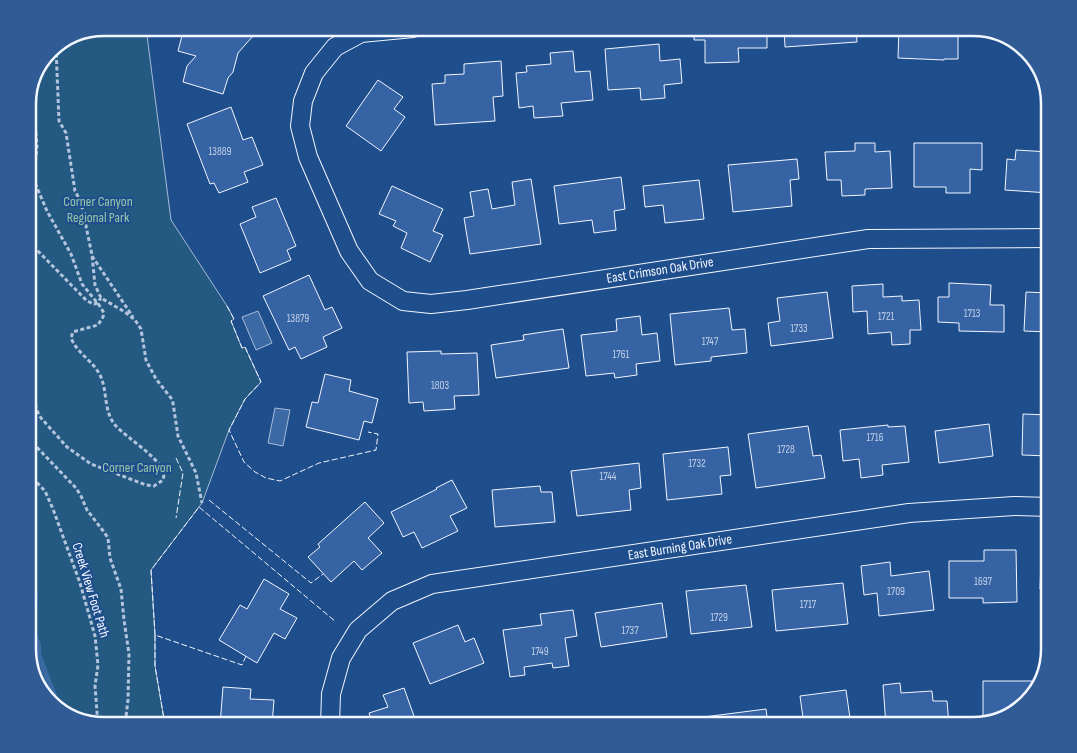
<svg xmlns="http://www.w3.org/2000/svg" width="1077" height="753" font-family="'Sofia Sans Condensed',sans-serif">
<style>
.green{fill:#245a82;stroke:#a8bbd7}
.water{fill:#3b69a3;stroke:#a8bbd7}
.lines{fill:none;stroke-linecap:round;stroke-linejoin:round}
.stream{stroke:#3b69a3;stroke-width:5.5}
.building{fill:#3563a3;stroke:#f2f6ff}
.street-casing{stroke:#f2f6ff;stroke-width:20}
.path{stroke:#b3c4dc;stroke-width:3;stroke-dasharray:4 2.5;stroke-linecap:butt}
.street{stroke:#1f4e8c;stroke-width:18}
.fence{stroke:#f2f6ff;stroke-width:1;stroke-dasharray:6 2.5;stroke-linecap:butt}
.labels{text-anchor:middle;dominant-baseline:central;stroke-width:4;stroke-linejoin:round;paint-order:stroke}
.number-label{font-size:11px;fill:#c3d1e8}
.park-label{font-size:14px;fill:#97c8a6;stroke:#1f4e8c}
.street-label{font-size:14px;fill:#f2f6ff;stroke:#1f4e8c}
.rim{fill:none;stroke:#f2f6ff;stroke-width:2.5}
</style>
<rect width="100%" height="100%" fill="#1f4e8c"/>
<path class="green" d="M 104,28 L 146,28 L 171,220 L 227,306 L 234,319 L 231,321 L 242,348 L 245,347 L 261,382 L 245,399 L 229,430 L 202,503 L 151,570 L 155,635 L 155,666 L 165,725 L 104,725 L 61,712 L 38,687 L 28,653 L 28,100 L 50,50 Z"/>
<path class="water" d="M 258,311 L 272,343 L 256,350 L 242,317 Z
M 275,408 L 290,410 L 283,446 L 268,443 Z"/>
<g class="lines">
<path class="stream" d="M 28,566 L 30,571 L 35,597 L 33,632 L 38,644 L 39,656 L 57,703 L 58,709"/>
</g>
<path class="building" d="M 184,28 L 260,28 L 238,53 L 233,72 L 228,78 L 223,94 L 183,82 L 187,66 L 196,56 L 178,51 Z
M 694,28 L 767,28 L 767,48 L 738,48 L 739,62 L 705,63 L 705,40 L 694,40 Z
M 784,28 L 856,28 L 857,42 L 785,47 Z
M 899,28 L 958,28 L 958,59 L 944,59 L 944,60 L 898,58 Z
M 659,44 L 660,61 L 680,59 L 682,83 L 664,85 L 665,98 L 641,100 L 640,88 L 608,90 L 605,49 Z
M 573,51 L 575,72 L 590,71 L 593,100 L 561,103 L 563,116 L 534,118 L 533,106 L 519,108 L 516,73 L 527,72 L 526,66 L 551,64 L 550,53 Z
M 501,61 L 503,96 L 493,97 L 495,121 L 435,125 L 432,84 L 445,83 L 445,75 L 464,74 L 464,64 Z
M 378,80 L 403,97 L 394,109 L 405,117 L 381,151 L 346,126 Z
M 231,107 L 243,140 L 252,137 L 263,165 L 244,172 L 248,182 L 219,193 L 214,183 L 210,184 L 187,124 Z
M 855,143 L 875,143 L 875,152 L 890,151 L 892,188 L 865,189 L 865,195 L 842,196 L 841,180 L 827,180 L 825,152 L 855,151 Z
M 914,143 L 982,143 L 982,170 L 970,169 L 970,193 L 946,193 L 946,187 L 914,187 Z
M 1016,150 L 1049,152 L 1049,193 L 1005,190 L 1007,159 L 1015,160 Z
M 797,159 L 799,179 L 790,180 L 792,206 L 733,212 L 728,165 Z
M 621,177 L 625,209 L 614,211 L 616,230 L 594,233 L 592,220 L 559,224 L 554,186 Z
M 531,179 L 541,244 L 470,254 L 464,218 L 474,216 L 470,192 L 488,189 L 492,209 L 515,205 L 512,182 Z
M 699,180 L 704,219 L 665,223 L 663,205 L 645,207 L 643,186 Z
M 392,186 L 443,209 L 433,231 L 443,235 L 430,262 L 401,248 L 407,233 L 393,226 L 396,221 L 379,214 Z
M 276,198 L 296,246 L 287,250 L 291,260 L 260,273 L 240,224 L 256,217 L 252,207 Z
M 309,275 L 325,310 L 332,307 L 342,328 L 323,337 L 327,347 L 301,359 L 295,347 L 289,350 L 263,296 Z
M 949,283 L 991,285 L 990,305 L 1004,305 L 1004,332 L 959,331 L 959,323 L 938,322 L 938,297 L 949,297 Z
M 883,284 L 883,297 L 902,296 L 902,301 L 919,300 L 921,330 L 910,330 L 910,344 L 892,345 L 891,332 L 868,334 L 867,311 L 853,312 L 852,286 Z
M 827,292 L 833,338 L 771,346 L 768,323 L 780,321 L 777,298 Z
M 1026,292 L 1049,293 L 1049,332 L 1024,331 Z
M 729,308 L 732,330 L 745,329 L 747,353 L 711,357 L 711,361 L 675,365 L 670,314 Z
M 640,316 L 642,335 L 657,333 L 660,361 L 636,364 L 637,375 L 615,378 L 614,373 L 586,376 L 581,335 L 617,331 L 616,319 Z
M 563,329 L 569,368 L 496,378 L 491,345 L 524,340 L 523,335 Z
M 441,351 L 441,354 L 477,353 L 479,395 L 454,396 L 455,409 L 424,411 L 423,402 L 409,403 L 407,352 Z
M 325,374 L 351,380 L 349,391 L 378,399 L 372,423 L 364,421 L 359,440 L 306,427 L 312,402 L 318,403 Z
M 1023,414 L 1049,415 L 1049,456 L 1022,455 Z
M 989,424 L 993,456 L 939,463 L 935,431 Z
M 888,425 L 888,427 L 905,426 L 909,462 L 882,465 L 883,475 L 861,478 L 859,459 L 843,461 L 840,430 Z
M 808,426 L 813,456 L 821,455 L 825,478 L 756,488 L 748,434 Z
M 728,447 L 731,475 L 720,476 L 722,494 L 667,500 L 663,454 Z
M 639,463 L 641,488 L 629,490 L 631,510 L 577,516 L 571,471 Z
M 452,480 L 467,508 L 450,516 L 458,531 L 422,548 L 414,532 L 403,537 L 391,512 L 437,489 L 436,488 Z
M 540,486 L 541,492 L 552,492 L 555,522 L 495,527 L 492,490 Z
M 365,502 L 384,523 L 368,538 L 382,553 L 362,570 L 354,561 L 331,582 L 308,557 L 320,547 L 318,544 Z
M 984,550 L 1016,550 L 1017,602 L 983,603 L 983,598 L 949,598 L 949,561 L 984,561 Z
M 1041,558 L 1049,558 L 1049,589 L 1040,589 Z
M 890,562 L 891,576 L 929,571 L 934,610 L 879,616 L 877,593 L 864,595 L 861,566 Z
M 264,579 L 289,594 L 280,609 L 297,618 L 285,639 L 274,633 L 257,663 L 219,640 L 240,605 L 247,609 Z
M 843,583 L 848,624 L 776,631 L 772,590 Z
M 746,585 L 752,627 L 691,634 L 686,591 Z
M 662,603 L 667,637 L 601,647 L 595,613 Z
M 573,610 L 577,636 L 565,638 L 569,666 L 553,668 L 552,663 L 524,667 L 525,675 L 510,677 L 503,630 L 542,625 L 540,614 Z
M 458,625 L 465,642 L 474,638 L 484,663 L 430,684 L 413,643 Z
M 983,681 L 1033,681 L 1033,695 L 1013,714 L 1007,714 L 1007,716 L 996,719 L 983,719 Z
M 900,683 L 901,693 L 932,691 L 933,701 L 947,701 L 949,725 L 886,725 L 883,685 Z
M 223,687 L 251,689 L 250,699 L 274,700 L 272,725 L 220,725 Z
M 404,688 L 415,719 L 421,717 L 424,725 L 373,725 L 369,713 L 388,707 L 383,695 Z
M 846,690 L 851,725 L 804,725 L 800,696 Z
M 766,709 L 768,725 L 697,725 L 696,718 Z"/>
<g class="lines">
<g class="street-casing">
<path id="street" d="M 413,28 L 361,33 L 335,47 L 314,73 L 303,101 L 300,126 L 308,157 L 349,251 L 370,281 L 403,301 L 431,304 L 467,300 L 868,239 L 1049,238
M 330,725 L 331,694 L 341,658 L 358,630 L 392,601 L 432,584 L 909,513 L 1014,506 L 1049,507"/>
</g>
<path class="path" d="M 56,47 L 59,121 L 66,133 L 75,191 L 81,202 L 92,255 L 95,285 L 101,298 L 125,312 L 135,320 L 141,329 L 146,360 L 156,379 L 171,398 L 173,403 L 178,436 L 196,473 L 202,503
M 28,227 L 35,248 L 87,301 L 94,304 L 97,303 L 101,298
M 92,256 L 133,317
M 28,373 L 32,382 L 35,395 L 36,409 L 41,418 L 67,447 L 91,464 L 146,485 L 154,486 L 163,480 C 164,476 164,476 163,472 C 160,458 127,438 116,426 C 103,412 108,391 100,375 C 93,361 77,353 71,338 L 73,332 L 76,331 L 98,325 L 103,317 L 104,313 L 99,305 L 82,284 L 71,254 L 47,211 L 35,183 L 34,178 L 37,146 L 32,90
M 28,438 L 76,488 L 81,496 L 87,510 L 104,532 L 108,538 L 110,558 L 121,589 L 124,620 L 129,654 L 128,700 L 125,725
M 28,473 L 45,491 L 53,509 L 80,583 L 95,636 L 98,665 L 95,686 L 97,712 L 97,723"/>
<use href="#street" class="street"/>
<path class="fence" d="M 227,306 L 234,319 L 231,321 L 242,348 L 245,347 L 261,382 L 245,399 L 229,430 L 244,462 L 255,472 L 266,478 L 280,481 L 319,463 L 376,450 L 378,434 L 368,432
M 176,458 L 183,473 L 176,518
M 209,500 L 311,583 L 323,574
M 155,635 L 155,666 L 165,725
M 246,656 L 242,665 L 155,635 L 151,570 L 199,507 L 336,622"/>
</g>
<g class="labels">
<g class="number-label">
<text x="220" y="151">13889</text>
<text x="972" y="313">1713</text>
<text x="886" y="316">1721</text>
<text x="298" y="318">13879</text>
<text x="799" y="328">1733</text>
<text x="710" y="341">1747</text>
<text x="621" y="354">1761</text>
<text x="440" y="385">1803</text>
<text x="875" y="437">1716</text>
<text x="786" y="449">1728</text>
<text x="697" y="463">1732</text>
<text x="608" y="476">1744</text>
<text x="983" y="581">1697</text>
<text x="896" y="591">1709</text>
<text x="808" y="604">1717</text>
<text x="719" y="617">1729</text>
<text x="630" y="630">1737</text>
<text x="540" y="651">1749</text>
</g>
<g class="park-label">
<text x="98" y="201">Corner Canyon<tspan x="98" dy="16">Regional Park</tspan></text>
<text x="137" y="467">Corner Canyon</text>
</g>
<g class="street-label">
<text transform="translate(660 270) rotate(-9)">East Crimson Oak Drive</text>
<text transform="translate(680 547) rotate(-9)">East Burning Oak Drive</text>
<text transform="translate(91 590) rotate(73)">Creek View Foot Path</text>
</g>
</g>
<path d="M0 0H1077V753H0ZM104 36H973A68 68 0 0 1 1041 104V649A68 68 0 0 1 973 717H104A68 68 0 0 1 36 649V104A68 68 0 0 1 104 36Z" fill="#305b95" fill-rule="evenodd"/>
<path class="rim" d="M104 36H973A68 68 0 0 1 1041 104V649A68 68 0 0 1 973 717H104A68 68 0 0 1 36 649V104A68 68 0 0 1 104 36Z"/>
</svg>
